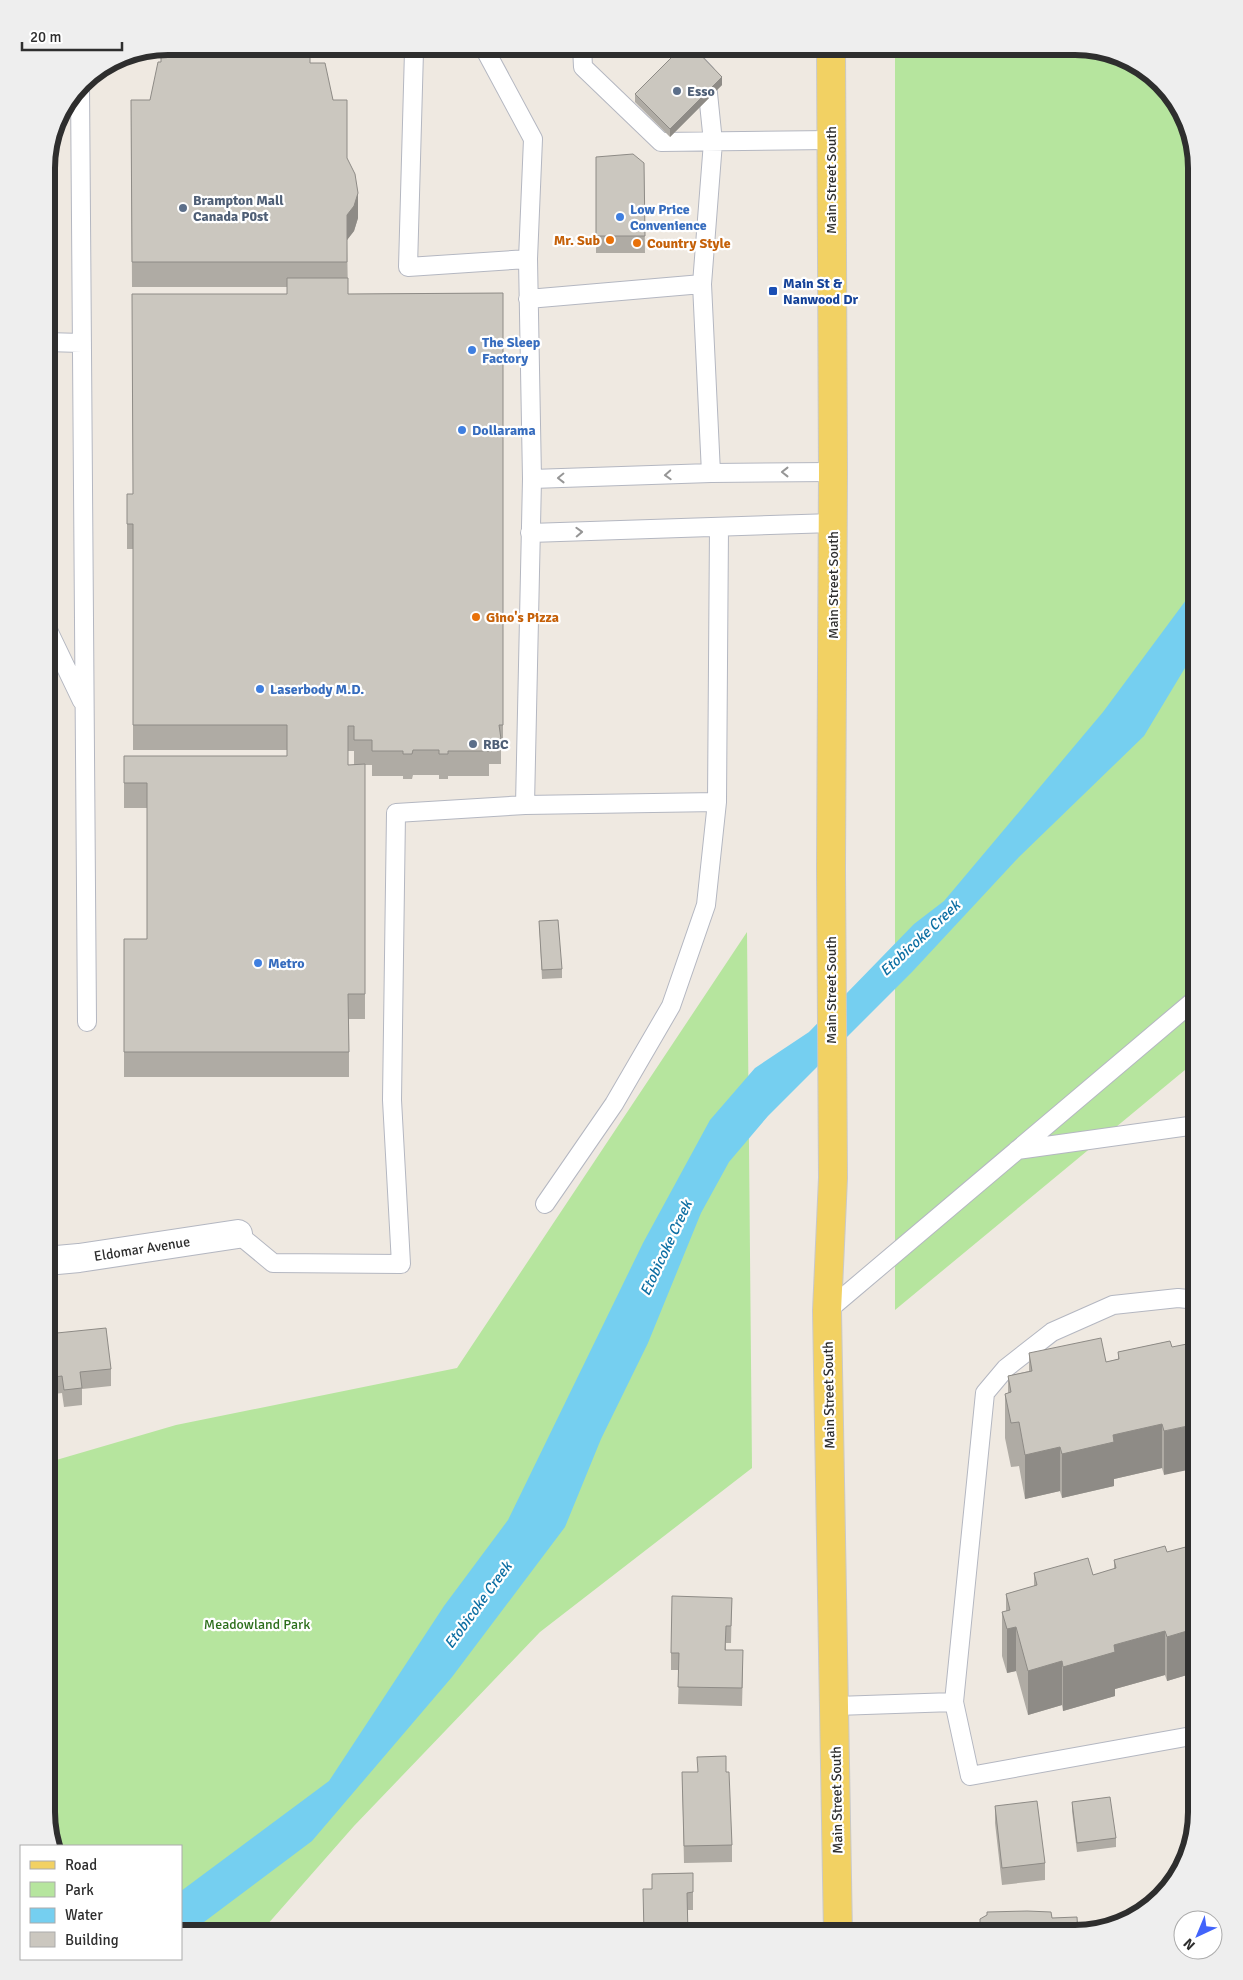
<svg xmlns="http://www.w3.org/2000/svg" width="1243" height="1980" font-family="Signika,sans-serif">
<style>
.green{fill:#b6e59e}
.water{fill:#75cff0}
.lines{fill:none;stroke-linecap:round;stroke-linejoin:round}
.lane-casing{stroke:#b4b7c1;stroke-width:20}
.street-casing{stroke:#b4b7c1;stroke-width:30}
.primary-casing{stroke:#c9c9c9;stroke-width:30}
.lane{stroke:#fff;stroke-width:18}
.street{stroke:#fff;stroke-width:28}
.primary{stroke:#f2d163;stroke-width:28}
.wall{fill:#afaba4;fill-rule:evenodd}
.shaded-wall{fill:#8e8b86}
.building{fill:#cbc7bf;stroke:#8e8b86}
.oneway{stroke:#969696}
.service-dot{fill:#5c6f8a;stroke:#fff;stroke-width:2}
.shop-dot{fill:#3f7fe0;stroke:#fff;stroke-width:2}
.food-dot{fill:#e8710a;stroke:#fff;stroke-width:2}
.transit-dot{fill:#1a4fb4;stroke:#fff;stroke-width:2}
.labels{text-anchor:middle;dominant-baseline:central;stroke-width:4.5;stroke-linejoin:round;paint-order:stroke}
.service-label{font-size:14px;font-weight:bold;fill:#4e5e75;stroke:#fff;text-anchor:start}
.street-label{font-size:14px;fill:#2e2e2e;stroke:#fff}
.shop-label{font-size:14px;font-weight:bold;fill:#366cbe;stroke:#fff;text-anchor:start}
.food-label{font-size:14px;font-weight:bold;fill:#c56008;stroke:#fff;text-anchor:start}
.transit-label{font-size:14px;font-weight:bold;fill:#164399;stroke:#fff;text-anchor:start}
.park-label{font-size:14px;fill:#2c6e1b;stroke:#fff}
.water-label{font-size:15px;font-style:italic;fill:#0d6fa3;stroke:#fff}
.rim{fill:none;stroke:#2e2e2e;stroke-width:6}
</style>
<rect width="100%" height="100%" fill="#efe9e1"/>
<path class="green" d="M 895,46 L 1083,47 L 1142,67 L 1184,114 L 1197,168 L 1197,1060 L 895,1310 Z
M 747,932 L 752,1468 L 540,1632 L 354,1826 L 259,1934 L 181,1934 L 181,1846 L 54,1846 L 46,1812 L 46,1463 L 176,1425 L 457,1368 Z"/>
<path class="water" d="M 1197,383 L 1197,441 L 1187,419 Z
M 1197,560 L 1197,648 L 1144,736 L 1019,857 L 912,972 L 768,1116 L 729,1162 L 701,1213 L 648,1343 L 601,1439 L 565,1527 L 452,1677 L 312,1841 L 188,1934 L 181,1934 L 181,1891 L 329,1781 L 444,1606 L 508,1520 L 643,1243 L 710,1120 L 755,1068 L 809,1032 L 914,924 L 944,901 L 1103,712 L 1189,596 Z"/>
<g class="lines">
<g class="lane-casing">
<path id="lane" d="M 417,46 L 414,51 L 408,267 L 528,259
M 582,46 L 583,67 L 661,142 L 831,140
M 680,46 L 706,74 L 713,142 L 702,284
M 80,85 L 87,1022
M 528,299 L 702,284 L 711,473
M 46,342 L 82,343
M 532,479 L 711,473 L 833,472
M 530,533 L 833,523
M 46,626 L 82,701
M 717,802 L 719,527
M 525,805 L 717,802 L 706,905 L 671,1006 L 614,1104 L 545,1204
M 1017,1150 L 1189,1126 L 1197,1130
M 238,1234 L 273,1263 L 401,1264 L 392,1100 L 396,813 L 525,805 L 532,479 L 528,259 L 533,139 L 483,46
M 827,1311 L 1197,998
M 954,1702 L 985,1393 L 1006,1368 L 1052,1332 L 1113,1305 L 1178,1298 L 1197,1300
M 836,1706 L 954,1702 L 970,1776 L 1197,1735"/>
</g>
<g class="street-casing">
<path id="street" d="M 46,1261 L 79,1258 L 238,1234"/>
</g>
<g class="primary-casing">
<path id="primary" d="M 831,46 L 833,472 L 831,869 L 833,1178 L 827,1311 L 838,1934"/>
</g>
<use href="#lane" class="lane"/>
<use href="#street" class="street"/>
<use href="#primary" class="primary"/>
</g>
<path class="wall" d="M 310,63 L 333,100 L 347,158 L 358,218 L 354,231 L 347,240 L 348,294 L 503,293 L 503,750 L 501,750 L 501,764 L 489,764 L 489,776 L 448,776 L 448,779 L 439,779 L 439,775 L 413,775 L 412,779 L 403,779 L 403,776 L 372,776 L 372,765 L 365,765 L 365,1019 L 349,1019 L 349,1077 L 124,1077 L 124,939 L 147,939 L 147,808 L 124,808 L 124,756 L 287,756 L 287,750 L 133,750 L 133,549 L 127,549 L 127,519 L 133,494 L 287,294 L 287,287 L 132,287 L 131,100 L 150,100 ZM 348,751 L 354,751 L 354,765 L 348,765 Z
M 722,85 L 670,137 L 635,102 L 635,94 Z
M 596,157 L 644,163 L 645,253 L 596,253 Z
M 539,921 L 562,969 L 562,978 L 542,979 Z
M 46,1329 L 47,1334 L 111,1369 L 111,1386 L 82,1389 L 82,1405 L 64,1407 L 62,1393 L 46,1395 Z
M 1170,1341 L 1164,1475 L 1162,1468 L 1114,1479 L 1114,1486 L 1062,1498 L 1060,1491 L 1025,1499 L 1019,1466 L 1011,1467 L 1005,1438 L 1005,1394 L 1008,1393 L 1008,1376 L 1029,1371 L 1029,1353 L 1106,1362 L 1118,1359 L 1118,1352 Z
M 1197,1544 L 1197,1672 L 1167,1681 L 1165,1675 L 1115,1689 L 1115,1696 L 1063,1711 L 1062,1705 L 1028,1715 L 1016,1671 L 1007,1673 L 1002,1656 L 1002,1612 L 1006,1611 L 1006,1594 L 1034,1586 L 1034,1573 L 1093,1575 L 1114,1569 L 1114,1560 L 1167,1552 Z
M 732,1598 L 731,1643 L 726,1643 L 726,1650 L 743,1667 L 742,1706 L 678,1704 L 679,1670 L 671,1670 L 671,1653 Z
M 682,1772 L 726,1772 L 732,1845 L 732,1862 L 684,1863 Z
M 1072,1802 L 1116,1838 L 1116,1847 L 1077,1852 L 1072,1811 Z
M 995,1806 L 1045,1863 L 1045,1880 L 1002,1885 L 995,1823 Z
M 693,1873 L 693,1910 L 688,1910 L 652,1889 L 652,1874 Z"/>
<path class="shaded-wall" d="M 722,77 L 722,85 L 670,137 L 670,129 Z
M 358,193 L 358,218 L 354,231 L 347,240 L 347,215 Z
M 1162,1424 L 1162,1468 L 1114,1479 L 1114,1486 L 1062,1498 L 1062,1454 L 1113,1435 Z
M 1197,1424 L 1197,1468 L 1164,1475 L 1164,1431 Z
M 1060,1447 L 1060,1491 L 1025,1499 L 1025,1455 Z
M 1016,1627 L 1016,1671 L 1007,1673 L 1007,1629 Z
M 1197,1628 L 1197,1672 L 1167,1681 L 1167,1637 Z
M 1165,1631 L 1165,1675 L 1115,1689 L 1115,1696 L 1063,1711 L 1063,1667 L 1114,1645 Z
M 1062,1661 L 1062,1705 L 1028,1715 L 1028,1671 Z"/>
<path class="building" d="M 184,46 L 310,46 L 310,63 L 325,63 L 333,100 L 347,100 L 347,158 L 355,174 L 358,193 L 354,206 L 347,215 L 347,262 L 132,262 L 131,100 L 150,100 L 158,62 L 161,62 L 161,57 L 184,57 Z
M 683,46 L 692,46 L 722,77 L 670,129 L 635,94 Z
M 633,154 L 644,163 L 645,236 L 596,236 L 596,157 Z
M 287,278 L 348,278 L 348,294 L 503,293 L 503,725 L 499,725 L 501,739 L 489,739 L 489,751 L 448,751 L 448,754 L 439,754 L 439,750 L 413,750 L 412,754 L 403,754 L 403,751 L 372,751 L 372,740 L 354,740 L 354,726 L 348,726 L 348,765 L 365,764 L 365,994 L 348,994 L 349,1052 L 124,1052 L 124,939 L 147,939 L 147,783 L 124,783 L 124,756 L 287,756 L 287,725 L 133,725 L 133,524 L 127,524 L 127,494 L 133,494 L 132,294 L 287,294 Z
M 558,920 L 562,969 L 542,970 L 539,921 Z
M 106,1328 L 111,1369 L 80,1372 L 82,1388 L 64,1390 L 62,1376 L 46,1378 L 46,1329 L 47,1334 Z
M 1101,1338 L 1106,1362 L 1119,1359 L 1118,1352 L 1170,1341 L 1172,1347 L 1197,1342 L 1197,1424 L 1164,1431 L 1162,1424 L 1113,1435 L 1114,1442 L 1062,1454 L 1060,1447 L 1025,1455 L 1019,1422 L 1011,1423 L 1005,1394 L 1011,1392 L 1008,1376 L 1032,1371 L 1029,1353 Z
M 1197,1544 L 1197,1628 L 1167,1637 L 1165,1631 L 1114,1645 L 1115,1652 L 1063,1667 L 1062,1661 L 1028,1671 L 1016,1627 L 1007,1629 L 1002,1612 L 1010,1610 L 1006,1594 L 1037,1585 L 1034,1573 L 1088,1558 L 1093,1575 L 1116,1568 L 1114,1560 L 1165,1546 L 1167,1552 Z
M 672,1596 L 732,1598 L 731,1626 L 726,1626 L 725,1650 L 743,1650 L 742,1688 L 678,1687 L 679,1653 L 671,1653 Z
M 726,1756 L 726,1772 L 729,1772 L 732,1845 L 684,1846 L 682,1772 L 698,1772 L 697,1757 Z
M 1110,1797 L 1116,1838 L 1077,1843 L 1072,1802 Z
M 1037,1801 L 1045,1863 L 1002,1868 L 995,1806 Z
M 693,1873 L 693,1892 L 687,1893 L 688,1934 L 644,1934 L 643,1889 L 652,1889 L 652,1874 Z
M 1027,1911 L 1051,1912 L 1052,1918 L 1077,1917 L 1078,1933 L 1075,1934 L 984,1934 L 980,1932 L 980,1919 L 987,1915 L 987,1912 Z"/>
<defs><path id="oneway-chevron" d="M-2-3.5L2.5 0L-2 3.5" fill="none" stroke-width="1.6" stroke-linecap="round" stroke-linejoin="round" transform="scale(1.25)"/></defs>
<g class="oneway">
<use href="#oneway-chevron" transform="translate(785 472) rotate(-180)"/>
<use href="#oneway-chevron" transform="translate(668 475) rotate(177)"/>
<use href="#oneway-chevron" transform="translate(561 478) rotate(179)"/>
<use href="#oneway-chevron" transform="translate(579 532) rotate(-2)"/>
</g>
<g class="service-dot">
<circle cx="677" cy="91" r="5"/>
<circle cx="183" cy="208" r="5"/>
<circle cx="473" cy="744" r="5"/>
</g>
<g class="shop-dot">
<circle cx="620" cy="217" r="5"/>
<circle cx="472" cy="350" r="5"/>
<circle cx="462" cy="430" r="5"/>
<circle cx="260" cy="689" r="5"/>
<circle cx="258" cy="963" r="5"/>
</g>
<g class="food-dot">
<circle cx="610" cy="240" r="5"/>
<circle cx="637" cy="243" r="5"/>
<circle cx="476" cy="617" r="5"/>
</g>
<rect class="transit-dot" x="768" y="286" width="10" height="10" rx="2.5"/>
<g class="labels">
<g class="service-label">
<text x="687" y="91">Esso</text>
<text x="193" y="200">Brampton Mall<tspan x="193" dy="16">Canada P0st</tspan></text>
<text x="483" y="744">RBC</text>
</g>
<g class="street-label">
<text transform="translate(831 180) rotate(-90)">Main Street South</text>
<text transform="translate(833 585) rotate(-90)">Main Street South</text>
<text transform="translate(831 990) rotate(-90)">Main Street South</text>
<text transform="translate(142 1249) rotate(-9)">Eldomar Avenue</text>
<text transform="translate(829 1395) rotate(-91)">Main Street South</text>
<text transform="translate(837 1800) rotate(-91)">Main Street South</text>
</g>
<g class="shop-label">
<text x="630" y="209">Low Price<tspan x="630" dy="16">Convenience</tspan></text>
<text x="482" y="342">The Sleep<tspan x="482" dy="16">Factory</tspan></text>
<text x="472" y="430">Dollarama</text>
<text x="270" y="689">Laserbody M.D.</text>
<text x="268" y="963">Metro</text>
</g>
<g class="food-label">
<text x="600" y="240" text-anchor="end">Mr. Sub</text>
<text x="647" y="243">Country Style</text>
<text x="486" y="617">Gino's Pizza</text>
</g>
<g class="transit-label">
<text x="783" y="283">Main St &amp;<tspan x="783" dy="16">Nanwood Dr</tspan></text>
</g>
<g class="park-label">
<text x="257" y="1624">Meadowland Park</text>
</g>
<g class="water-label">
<text transform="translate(920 938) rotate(-43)">Etobicoke Creek</text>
<text transform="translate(666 1248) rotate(-65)">Etobicoke Creek</text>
<text transform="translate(478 1605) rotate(-54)">Etobicoke Creek</text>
</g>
</g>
<path d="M0 0H1243V1980H0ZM168 55H1075A113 113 0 0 1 1188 168V1812A113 113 0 0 1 1075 1925H168A113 113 0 0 1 55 1812V168A113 113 0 0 1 168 55Z" fill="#eee" fill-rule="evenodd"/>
<path class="rim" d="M168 55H1075A113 113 0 0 1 1188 168V1812A113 113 0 0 1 1075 1925H168A113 113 0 0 1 55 1812V168A113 113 0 0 1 168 55Z"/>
<rect x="20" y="1845" width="162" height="115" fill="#ffffff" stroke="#ababab"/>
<rect x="30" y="1861" width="25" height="8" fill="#f2d163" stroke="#ababab"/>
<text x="65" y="1870" font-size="15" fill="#2e2e2e">Road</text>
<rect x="30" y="1882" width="25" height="15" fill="#b6e59e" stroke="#ababab"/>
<text x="65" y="1895" font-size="15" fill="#2e2e2e">Park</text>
<rect x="30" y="1908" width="25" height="15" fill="#75cff0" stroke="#ababab"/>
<text x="65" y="1920" font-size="15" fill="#2e2e2e">Water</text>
<rect x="30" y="1932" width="25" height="15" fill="#cbc7bf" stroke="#ababab"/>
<text x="65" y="1945" font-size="15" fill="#2e2e2e">Building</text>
<g transform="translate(1198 1935) rotate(224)"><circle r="24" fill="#ffffff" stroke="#ababab"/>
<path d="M0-4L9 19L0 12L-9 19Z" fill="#4264fb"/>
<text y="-8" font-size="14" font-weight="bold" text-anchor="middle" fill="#2e2e2e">N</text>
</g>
<path d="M22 42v8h100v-8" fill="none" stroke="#2e2e2e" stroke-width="2.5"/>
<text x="30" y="42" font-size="15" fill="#2e2e2e" stroke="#ffffff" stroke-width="4" paint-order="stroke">20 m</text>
</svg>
